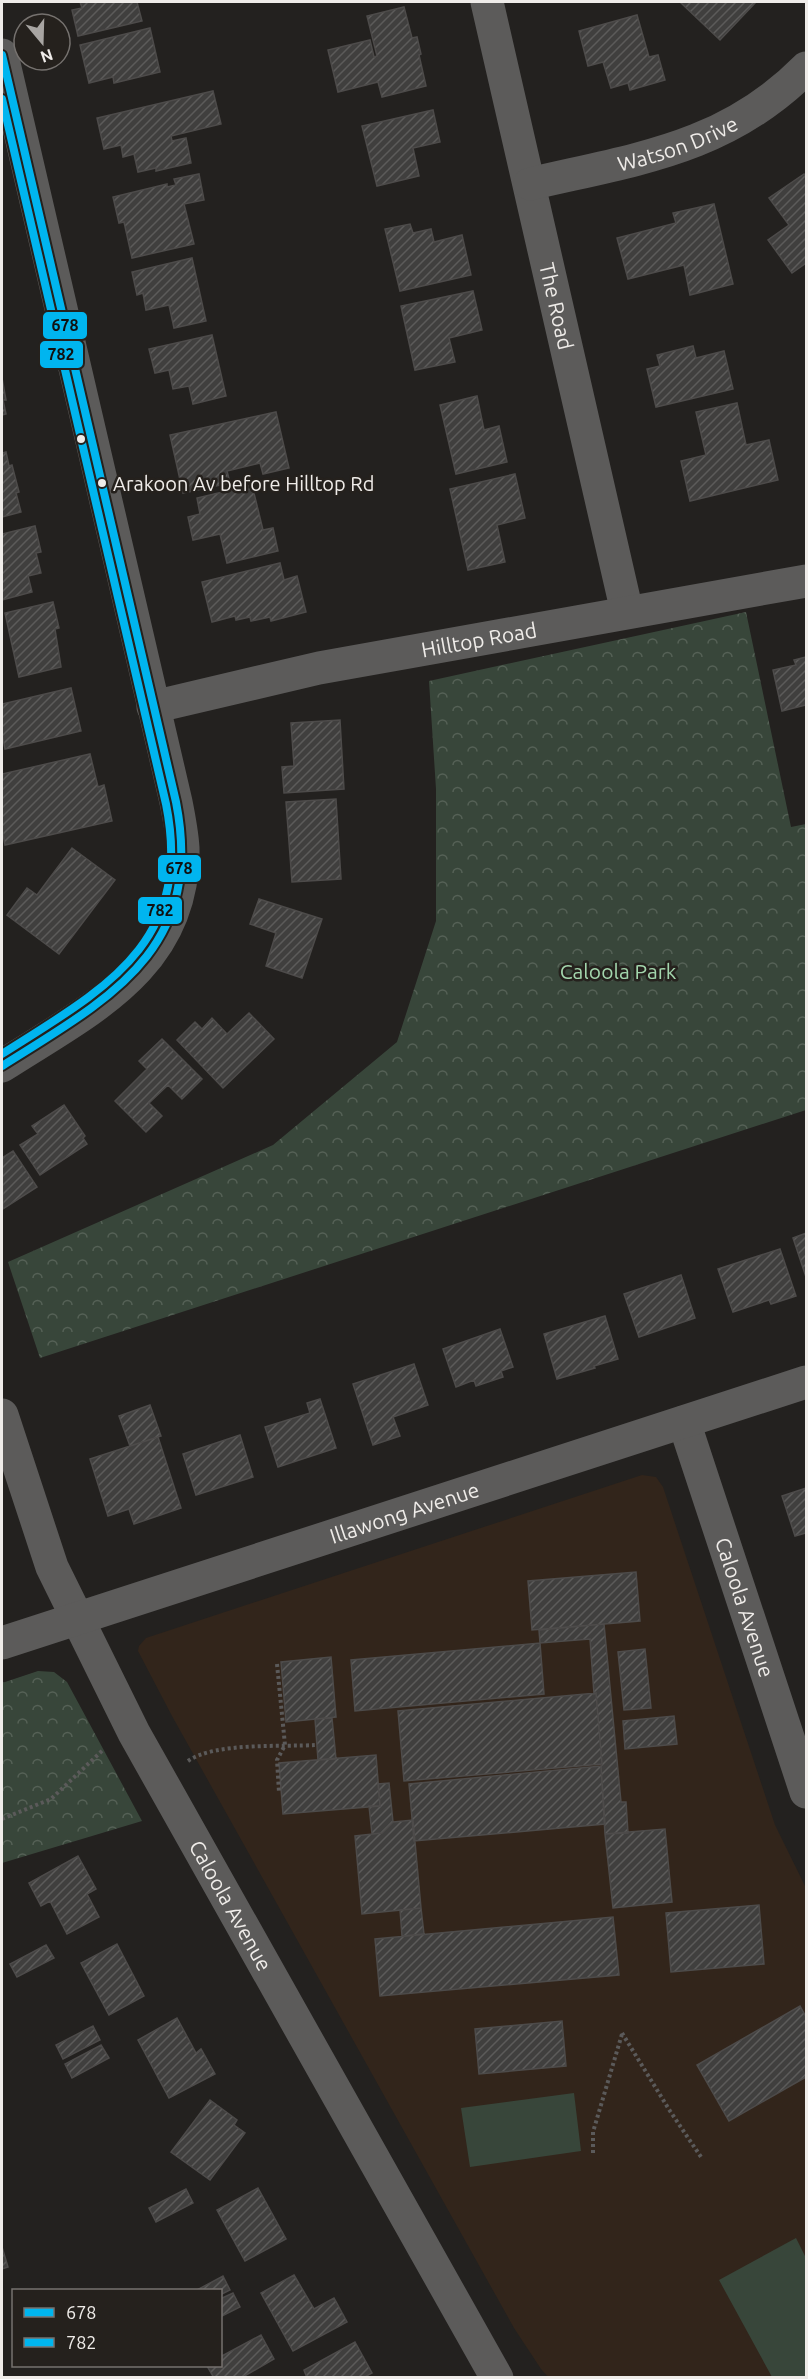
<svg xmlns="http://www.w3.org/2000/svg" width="808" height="2379" font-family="Ubuntu,sans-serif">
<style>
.education{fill:#32251b}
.park{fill:url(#park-crowns)}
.garden{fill:#38463a}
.building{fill:url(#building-hatch);stroke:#4d4b4a;stroke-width:1.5}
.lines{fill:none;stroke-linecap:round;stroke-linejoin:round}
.path{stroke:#5b5a5a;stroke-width:4;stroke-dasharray:3 3;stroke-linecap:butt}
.minor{stroke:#5c5b5a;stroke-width:33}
.bus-1-casing{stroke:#25211d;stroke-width:12}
.bus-2-casing{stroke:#25211d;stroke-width:12}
.bus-1{stroke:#00b5ef;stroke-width:8}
.bus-2{stroke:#00b5ef;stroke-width:8}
.bus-dot{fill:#efece9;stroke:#25211d;stroke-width:2}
.labels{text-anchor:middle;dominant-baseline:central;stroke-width:5;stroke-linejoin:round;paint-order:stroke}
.bus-label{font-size:20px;fill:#efece9;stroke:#25211d;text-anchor:start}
.street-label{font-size:21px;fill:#efece9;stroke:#25211d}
.park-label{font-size:21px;fill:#a3d6ad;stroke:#25211d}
.line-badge{stroke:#25211d;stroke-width:2}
.pale-badge-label{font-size:16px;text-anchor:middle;font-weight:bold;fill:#111}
</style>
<defs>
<pattern id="park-crowns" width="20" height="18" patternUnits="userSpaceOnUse" patternTransform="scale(1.5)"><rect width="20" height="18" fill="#38463a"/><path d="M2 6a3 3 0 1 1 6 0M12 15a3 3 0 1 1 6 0" fill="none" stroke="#556156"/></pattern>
<pattern id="building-hatch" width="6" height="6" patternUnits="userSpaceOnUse" patternTransform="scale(1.5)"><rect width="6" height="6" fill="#403f3e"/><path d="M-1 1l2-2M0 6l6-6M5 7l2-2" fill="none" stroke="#5c5b5a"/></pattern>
</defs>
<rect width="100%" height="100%" fill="#23211f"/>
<path class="education" d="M 642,1475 L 656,1477 L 663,1487 L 775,1825 L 806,1888 L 806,2377 L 549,2378 L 541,2369 L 514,2328 L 172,1716 L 138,1651 L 139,1646 L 146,1638 Z"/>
<path class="park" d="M 746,612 L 791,827 L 806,824 L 806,1110 L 40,1358 L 8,1262 L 273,1145 L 397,1042 L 436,921 L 436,789 L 429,681 Z
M 38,1671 L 54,1672 L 67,1682 L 142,1821 L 2,1863 L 2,1683 Z"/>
<path class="garden" d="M 574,2093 L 581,2151 L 470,2167 L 461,2108 Z
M 796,2238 L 806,2258 L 806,2377 L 772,2377 L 719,2280 Z"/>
<path class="building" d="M 80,2 L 137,2 L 142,21 L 78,36 L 72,10 L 82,8 Z
M 680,2 L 756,2 L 720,40 Z
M 404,7 L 412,38 L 417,37 L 421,54 L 419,55 L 426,86 L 382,97 L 378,82 L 338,92 L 328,50 L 370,40 L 374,57 L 377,56 L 367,16 Z
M 637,15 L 649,57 L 658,55 L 665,80 L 630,90 L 628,83 L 611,88 L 603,62 L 588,66 L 579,31 Z
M 150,28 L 160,72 L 114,83 L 113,77 L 89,83 L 80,45 Z
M 213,91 L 221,124 L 171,136 L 172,141 L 186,138 L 191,163 L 156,171 L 156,168 L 138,172 L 134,154 L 123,157 L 121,145 L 104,149 L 97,118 Z
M 433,110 L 440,142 L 413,148 L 419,176 L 377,186 L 362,126 Z
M 199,174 L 204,200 L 184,204 L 194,244 L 132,258 L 124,222 L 119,223 L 113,197 L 167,184 L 167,187 L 176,185 L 174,179 Z
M 804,174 L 806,177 L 806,263 L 792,273 L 768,240 L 789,225 L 769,198 Z
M 714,204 L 733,284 L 690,295 L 684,265 L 628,279 L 617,238 L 676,223 L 673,213 Z
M 410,224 L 413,233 L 431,229 L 434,242 L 462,235 L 471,275 L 400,291 L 385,229 Z
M 192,258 L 206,321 L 174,328 L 169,305 L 146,310 L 143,293 L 137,295 L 132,272 Z
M 473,291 L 482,330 L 449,338 L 455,362 L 415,370 L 401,306 Z
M 212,335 L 226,396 L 193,404 L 189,386 L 173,389 L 169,370 L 155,373 L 149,349 Z
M 693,346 L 696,358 L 724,351 L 733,389 L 656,407 L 647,369 L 660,366 L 657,355 Z
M 2,378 L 6,400 L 3,400 L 6,414 L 2,415 Z
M 477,396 L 484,430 L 499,426 L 507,462 L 456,474 L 440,405 Z
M 737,403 L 746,445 L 769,440 L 778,480 L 690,501 L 681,461 L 706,455 L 696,412 Z
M 276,412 L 289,468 L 263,474 L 260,463 L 227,471 L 230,483 L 183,493 L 170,435 Z
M 6,452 L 9,466 L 12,465 L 19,492 L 16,493 L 21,512 L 2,517 L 2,453 Z
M 515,474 L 525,518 L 497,525 L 505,562 L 468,570 L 450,489 Z
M 252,485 L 263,530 L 273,528 L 278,551 L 227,563 L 220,534 L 193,540 L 188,517 L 200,514 L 197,498 Z
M 35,526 L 41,552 L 36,553 L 41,573 L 28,576 L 32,592 L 2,600 L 2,534 Z
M 280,563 L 284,580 L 297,576 L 306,612 L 271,621 L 270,617 L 251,621 L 250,617 L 236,620 L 235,616 L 212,622 L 202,582 Z
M 53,602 L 59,628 L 55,629 L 61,667 L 19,677 L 5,613 Z
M 806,657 L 806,705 L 782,711 L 773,670 L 796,665 L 794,660 Z
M 71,688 L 81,731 L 5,749 L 2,734 L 2,704 Z
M 340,720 L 344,789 L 284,793 L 282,767 L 294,766 L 291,723 Z
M 90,754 L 98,787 L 104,785 L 112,821 L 5,845 L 2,829 L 2,774 Z
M 336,799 L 341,879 L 292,882 L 286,802 Z
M 72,848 L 115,880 L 59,954 L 7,915 L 27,888 L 37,895 Z
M 259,899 L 322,919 L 302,978 L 266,966 L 276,933 L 250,924 Z
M 249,1013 L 274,1039 L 223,1088 L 177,1040 L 195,1022 L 202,1029 L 212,1018 L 227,1034 Z
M 162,1039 L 202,1079 L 182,1099 L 168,1085 L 149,1103 L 162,1116 L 146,1132 L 115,1101 L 147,1069 L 139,1061 Z
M 64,1105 L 85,1136 L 83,1138 L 87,1144 L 40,1175 L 20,1145 L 38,1134 L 32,1126 Z
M 13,1151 L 37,1187 L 3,1209 L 2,1158 Z
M 806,1233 L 806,1277 L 793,1238 Z
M 780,1249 L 796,1296 L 771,1304 L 769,1300 L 733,1312 L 718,1269 Z
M 681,1275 L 695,1318 L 639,1337 L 624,1294 Z
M 605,1316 L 618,1359 L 594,1366 L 595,1368 L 557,1379 L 544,1334 Z
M 500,1329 L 513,1367 L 501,1371 L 503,1377 L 476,1386 L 474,1380 L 456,1387 L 443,1349 Z
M 414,1364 L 428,1405 L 393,1417 L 400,1436 L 373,1445 L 353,1384 Z
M 320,1399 L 336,1448 L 278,1467 L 265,1427 L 310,1413 L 307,1403 Z
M 150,1405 L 161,1436 L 130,1446 L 119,1416 Z
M 240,1435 L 253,1477 L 196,1495 L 183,1454 Z
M 158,1437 L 181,1508 L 134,1524 L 129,1509 L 108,1516 L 90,1459 Z
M 806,1488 L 806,1533 L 795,1536 L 782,1496 Z
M 636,1572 L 640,1621 L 532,1630 L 528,1581 Z
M 604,1624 L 621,1802 L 626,1802 L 628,1833 L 605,1834 L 601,1766 L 602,1764 L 596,1693 L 594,1694 L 590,1639 L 540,1643 L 539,1630 Z
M 540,1643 L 544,1694 L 355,1711 L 351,1660 Z
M 645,1649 L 651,1708 L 624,1710 L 618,1652 Z
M 331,1657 L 336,1717 L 286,1722 L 281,1662 Z
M 596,1693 L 602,1764 L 404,1781 L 398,1711 Z
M 674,1716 L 677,1744 L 625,1749 L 623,1721 Z
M 332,1718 L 336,1759 L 318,1760 L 315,1719 Z
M 376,1755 L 380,1806 L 283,1814 L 279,1763 Z
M 601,1766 L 605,1824 L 414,1841 L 409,1784 Z
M 389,1783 L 393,1822 L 382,1833 L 372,1834 L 369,1806 L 380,1806 L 378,1784 Z
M 413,1820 L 421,1908 L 362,1914 L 355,1836 L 382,1833 L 393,1822 Z
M 665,1829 L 672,1902 L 613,1908 L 605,1834 Z
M 78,1856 L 96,1889 L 87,1894 L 99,1917 L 67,1934 L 50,1901 L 41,1906 L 29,1883 Z
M 759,1905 L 764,1964 L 671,1972 L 666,1913 Z
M 421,1908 L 424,1934 L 402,1936 L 400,1910 Z
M 613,1917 L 619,1975 L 380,1996 L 375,1939 Z
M 117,1944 L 144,1996 L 109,2015 L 81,1963 Z
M 46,1945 L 54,1958 L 17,1977 L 10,1964 Z
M 800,2006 L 806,2017 L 806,2077 L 729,2121 L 697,2065 Z
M 177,2018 L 196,2053 L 201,2049 L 215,2074 L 169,2098 L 138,2040 Z
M 562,2021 L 566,2066 L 479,2074 L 475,2029 Z
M 93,2026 L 100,2040 L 63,2059 L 56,2045 Z
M 101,2045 L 109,2058 L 72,2078 L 65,2064 Z
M 210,2100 L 237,2120 L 234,2125 L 245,2133 L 210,2180 L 171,2152 Z
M 258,2188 L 286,2239 L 245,2261 L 217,2210 Z
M 186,2189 L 193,2203 L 156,2222 L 149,2208 Z
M 2,2247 L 8,2267 L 2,2269 Z
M 294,2275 L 314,2309 L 334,2298 L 347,2322 L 293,2351 L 261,2293 Z
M 223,2276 L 230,2290 L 220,2295 L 220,2290 L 197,2290 Z
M 233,2293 L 240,2307 L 220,2317 L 220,2299 Z
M 261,2335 L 274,2359 L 241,2378 L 214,2378 L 207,2366 L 220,2366 L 220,2357 Z
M 355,2342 L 372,2373 L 363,2378 L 307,2378 L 304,2370 Z"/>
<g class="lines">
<path class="path" d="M 277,1664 L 285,1745 L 277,1760 L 279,1792
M 188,1761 C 215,1742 283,1747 316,1745
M 2,1819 L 51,1799 L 104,1749
M 622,2033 L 670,2111 L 701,2157
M 593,2153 L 593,2132 L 622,2034"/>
<g class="minor">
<path id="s1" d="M 487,2 L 627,612"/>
<path d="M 2,55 L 176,802 C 179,817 182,832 183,848 C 185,967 87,1011 2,1066"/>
<path id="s2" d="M 530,184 C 636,159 726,149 806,68"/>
<path id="s3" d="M 153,707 L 319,668 L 806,581"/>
<path id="s4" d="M 2,1415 L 52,1567 L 134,1733 L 497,2378"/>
<path id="s5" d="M 684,1422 L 806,1792"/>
<path id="s6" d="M 2,1643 L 806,1382"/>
</g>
<g class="bus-1-casing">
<path id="bus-1" d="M 2,55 L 176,802 C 205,950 110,998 2,1066"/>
</g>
<g class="bus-2-casing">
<path id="bus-2" d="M 2,99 L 166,804 C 194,944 104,989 2,1054"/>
</g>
<use href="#bus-1" class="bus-1"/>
<use href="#bus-2" class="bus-2"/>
</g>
<g class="bus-dot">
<circle cx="81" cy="439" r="5"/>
<circle cx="102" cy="483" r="5"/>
</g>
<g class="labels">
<g class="bus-label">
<text x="113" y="483">Arakoon Av before Hilltop Rd</text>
</g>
<g class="street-label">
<text stroke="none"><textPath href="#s2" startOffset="153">Watson Drive</textPath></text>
<text stroke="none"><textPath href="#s1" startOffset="312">The Road</textPath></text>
<text stroke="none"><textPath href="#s3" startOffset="333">Hilltop Road</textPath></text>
<text stroke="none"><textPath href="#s6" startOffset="423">Illawong Avenue</textPath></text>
<text stroke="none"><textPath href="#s5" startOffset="195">Caloola Avenue</textPath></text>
<text stroke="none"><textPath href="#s4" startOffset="543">Caloola Avenue</textPath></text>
</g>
<g class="park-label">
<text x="618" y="971">Caloola Park</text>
</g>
</g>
<g class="line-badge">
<rect x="42" y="311" width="46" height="29" rx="6" fill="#00b5ef"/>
<rect x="39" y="340" width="45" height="29" rx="6" fill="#00b5ef"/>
<rect x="157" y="854" width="45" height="29" rx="6" fill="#00b5ef"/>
<rect x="137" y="896" width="46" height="29" rx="6" fill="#00b5ef"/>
</g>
<g class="pale-badge-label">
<text x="65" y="331">678</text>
<text x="61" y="360">782</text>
<text x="179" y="874">678</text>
<text x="160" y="916">782</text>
</g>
<rect width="808" height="2379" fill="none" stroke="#efece9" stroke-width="6"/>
<rect x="12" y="2289" width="210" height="78" fill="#25211d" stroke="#76726f" stroke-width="1.5"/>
<rect x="24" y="2308" width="30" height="9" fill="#00b5ef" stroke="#76726f" stroke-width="1.5"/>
<text x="66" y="2319" font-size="18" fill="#efece9">678</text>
<rect x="24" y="2338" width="30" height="9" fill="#00b5ef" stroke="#76726f" stroke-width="1.5"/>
<text x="66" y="2349" font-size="18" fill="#efece9">782</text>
<g transform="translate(42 42) rotate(161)"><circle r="28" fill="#25211d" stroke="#76726f" stroke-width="1.5"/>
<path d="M0-4.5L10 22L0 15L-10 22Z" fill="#a8a5a2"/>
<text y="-9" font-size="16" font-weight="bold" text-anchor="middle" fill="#efece9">N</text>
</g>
</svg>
